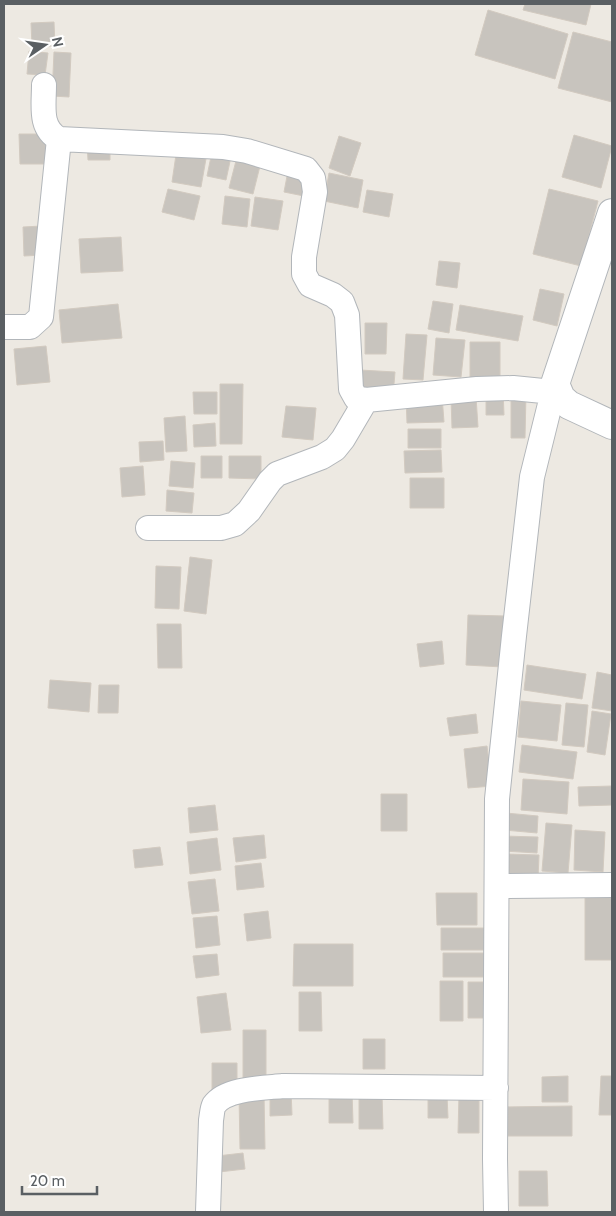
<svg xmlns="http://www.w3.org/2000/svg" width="616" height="1216" font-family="Cabin,sans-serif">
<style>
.building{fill:#c8c4be;stroke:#d2cac0}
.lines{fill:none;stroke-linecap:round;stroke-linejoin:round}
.minor-casing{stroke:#b2b6ba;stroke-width:26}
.tertiary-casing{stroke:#b2b6ba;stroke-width:30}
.minor{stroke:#fff;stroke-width:24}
.tertiary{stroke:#fff;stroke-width:28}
</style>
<rect width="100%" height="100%" fill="#ede9e2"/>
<path class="building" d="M 525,4 L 591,4 L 586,25 L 523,10 Z
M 488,10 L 568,34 L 555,79 L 475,55 Z
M 54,22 L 55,46 L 32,46 L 31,23 Z
M 573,32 L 612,42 L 612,102 L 558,88 Z
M 29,51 L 48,53 L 45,75 L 27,74 Z
M 54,52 L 71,53 L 69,97 L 52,96 Z
M 19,134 L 45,134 L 46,164 L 20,164 Z
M 574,135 L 612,146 L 601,188 L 562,177 Z
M 339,136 L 361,143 L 350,176 L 329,168 Z
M 87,143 L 110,143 L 110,160 L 88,160 Z
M 213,147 L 232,152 L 226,180 L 207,176 Z
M 177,148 L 207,153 L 201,187 L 172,182 Z
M 238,153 L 262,158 L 253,194 L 229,188 Z
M 288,171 L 308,175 L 304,196 L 284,192 Z
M 329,173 L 363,180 L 358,208 L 324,201 Z
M 168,189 L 200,196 L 194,220 L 162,212 Z
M 549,189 L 598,201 L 581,266 L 533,254 Z
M 367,190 L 393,194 L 389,217 L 363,212 Z
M 225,196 L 250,199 L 247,227 L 222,224 Z
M 255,197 L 283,201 L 278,230 L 251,226 Z
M 42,226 L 43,255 L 24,256 L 23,227 Z
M 121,237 L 123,271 L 81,273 L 79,239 Z
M 439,261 L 460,263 L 457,288 L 436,285 Z
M 540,289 L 564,294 L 557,326 L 533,320 Z
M 433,301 L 453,304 L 449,333 L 428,329 Z
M 118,304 L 122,338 L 62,343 L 59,310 Z
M 460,305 L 523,316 L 518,341 L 456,330 Z
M 365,323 L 387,323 L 386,354 L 365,354 Z
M 406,334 L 427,335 L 423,380 L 403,379 Z
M 436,338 L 465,340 L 461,377 L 433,375 Z
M 470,342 L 500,342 L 500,381 L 470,381 Z
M 46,346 L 50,382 L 17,385 L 14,349 Z
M 360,370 L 395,372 L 393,396 L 358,394 Z
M 220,384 L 243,384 L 242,444 L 220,444 Z
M 486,390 L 503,390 L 504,415 L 486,415 Z
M 193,392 L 217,392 L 217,414 L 194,414 Z
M 511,392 L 526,393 L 525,438 L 511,438 Z
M 442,396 L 444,422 L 407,423 L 406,397 Z
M 476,397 L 478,427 L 452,428 L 451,398 Z
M 286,406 L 316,408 L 313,440 L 282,437 Z
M 185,416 L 187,451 L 166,452 L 164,418 Z
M 215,423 L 216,446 L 194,447 L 193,425 Z
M 408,429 L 441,429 L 441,448 L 408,448 Z
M 163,441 L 164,460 L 140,462 L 139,442 Z
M 441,450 L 442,472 L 405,473 L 404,451 Z
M 201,456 L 222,456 L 222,478 L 201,478 Z
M 229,456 L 261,456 L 261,479 L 229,478 Z
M 171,461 L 195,463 L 193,488 L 169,486 Z
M 143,466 L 145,495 L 122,497 L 120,468 Z
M 410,478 L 444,478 L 444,508 L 410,508 Z
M 167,490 L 194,493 L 192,513 L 166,511 Z
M 190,557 L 212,560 L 206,614 L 184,611 Z
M 156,566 L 181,567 L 179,609 L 155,608 Z
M 468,615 L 505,616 L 503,667 L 466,665 Z
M 157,624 L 181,624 L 182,668 L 158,668 Z
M 442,641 L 444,664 L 420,667 L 417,644 Z
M 527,665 L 586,674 L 582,699 L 524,690 Z
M 597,672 L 612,675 L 612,711 L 592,708 Z
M 50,680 L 91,683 L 89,712 L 48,708 Z
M 99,685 L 119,685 L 118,713 L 98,713 Z
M 521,701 L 561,705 L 557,741 L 518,737 Z
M 566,703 L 588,705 L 584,747 L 562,745 Z
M 592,711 L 611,714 L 605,755 L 587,752 Z
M 476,714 L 478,733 L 450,736 L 447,718 Z
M 522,745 L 577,752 L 573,779 L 519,772 Z
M 487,746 L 492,786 L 468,788 L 464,749 Z
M 523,779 L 569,782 L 567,814 L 521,810 Z
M 612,786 L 612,805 L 579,806 L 578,787 Z
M 381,794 L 407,794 L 407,831 L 381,831 Z
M 215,805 L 218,830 L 190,833 L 188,808 Z
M 506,813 L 538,816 L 537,833 L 504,830 Z
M 546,823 L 572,825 L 568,873 L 542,871 Z
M 575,830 L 605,832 L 603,872 L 574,870 Z
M 264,835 L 266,858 L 236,862 L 233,838 Z
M 503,836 L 538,837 L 537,853 L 503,851 Z
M 217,838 L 221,870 L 190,874 L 187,842 Z
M 160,847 L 163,865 L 135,868 L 133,850 Z
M 505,854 L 539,855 L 538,879 L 504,878 Z
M 261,863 L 264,887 L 237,890 L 235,866 Z
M 215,879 L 219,911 L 192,914 L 188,882 Z
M 585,888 L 612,889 L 612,960 L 585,960 Z
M 436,893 L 477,893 L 477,925 L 437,925 Z
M 268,911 L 271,938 L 247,941 L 244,914 Z
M 217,916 L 220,945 L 196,948 L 193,918 Z
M 441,928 L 489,928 L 489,950 L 441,950 Z
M 294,944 L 353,944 L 353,986 L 293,986 Z
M 443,953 L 486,953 L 486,977 L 443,977 Z
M 217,954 L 219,975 L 196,978 L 193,956 Z
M 440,981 L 463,981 L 463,1021 L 440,1021 Z
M 468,982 L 491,982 L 491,1018 L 468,1018 Z
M 299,992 L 321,992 L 322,1031 L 299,1031 Z
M 226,993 L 231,1030 L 201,1033 L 197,997 Z
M 243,1030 L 266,1030 L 266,1086 L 243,1086 Z
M 363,1039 L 385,1039 L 385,1069 L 363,1069 Z
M 212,1063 L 237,1063 L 237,1091 L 212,1090 Z
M 568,1076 L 568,1102 L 542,1102 L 542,1077 Z
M 601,1076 L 612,1076 L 612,1115 L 599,1115 Z
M 270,1090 L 291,1090 L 292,1115 L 270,1116 Z
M 329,1091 L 352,1091 L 353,1123 L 329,1123 Z
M 239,1094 L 264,1094 L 265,1149 L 240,1149 Z
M 359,1094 L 382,1094 L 383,1129 L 359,1129 Z
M 428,1095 L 447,1095 L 448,1118 L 428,1118 Z
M 459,1095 L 479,1095 L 479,1133 L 458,1133 Z
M 572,1106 L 572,1136 L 501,1136 L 501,1107 Z
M 243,1153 L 245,1169 L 219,1172 L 217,1156 Z
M 519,1171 L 547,1171 L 548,1206 L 519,1206 Z"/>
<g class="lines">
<g class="minor-casing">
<path id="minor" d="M 44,85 C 44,106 39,128 59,139 L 223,147 L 247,151 L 306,169 L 313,178 L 315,192 L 304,257 L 304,274 L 310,285 L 333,295 L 342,302 L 347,315 L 351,389 L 356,398 L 366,400 L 477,389 L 513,388 L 553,392
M 4,327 L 30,327 L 41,317 L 59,139
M 148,528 L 221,528 L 235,524 L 249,511 L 270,481 L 277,474 L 322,457 L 335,449 L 343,439 L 366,400
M 497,886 L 612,885
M 208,1212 L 211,1120 C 212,1115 212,1109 214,1105 C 226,1088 264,1088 283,1086 L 496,1088
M 496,1212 L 495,1159 L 497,799 L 514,636 L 532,477 L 555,384"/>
</g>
<g class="tertiary-casing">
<path id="tertiary" d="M 612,213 L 555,384 L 561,398 L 569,405 L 612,425"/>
</g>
<use href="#minor" class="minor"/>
<use href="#tertiary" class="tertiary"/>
</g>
<rect width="616" height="1216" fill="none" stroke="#5a5f63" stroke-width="10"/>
<g transform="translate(45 45) rotate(77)" stroke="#ffffff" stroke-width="4" paint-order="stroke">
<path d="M0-4L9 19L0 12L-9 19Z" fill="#5a5f63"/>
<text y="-8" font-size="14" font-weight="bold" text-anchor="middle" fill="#5a5f63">N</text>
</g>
<path d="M22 1186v8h75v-8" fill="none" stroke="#5a5f63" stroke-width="2.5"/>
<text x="30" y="1186" font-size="15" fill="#5a5f63" stroke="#ffffff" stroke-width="4" paint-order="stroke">20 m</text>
</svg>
